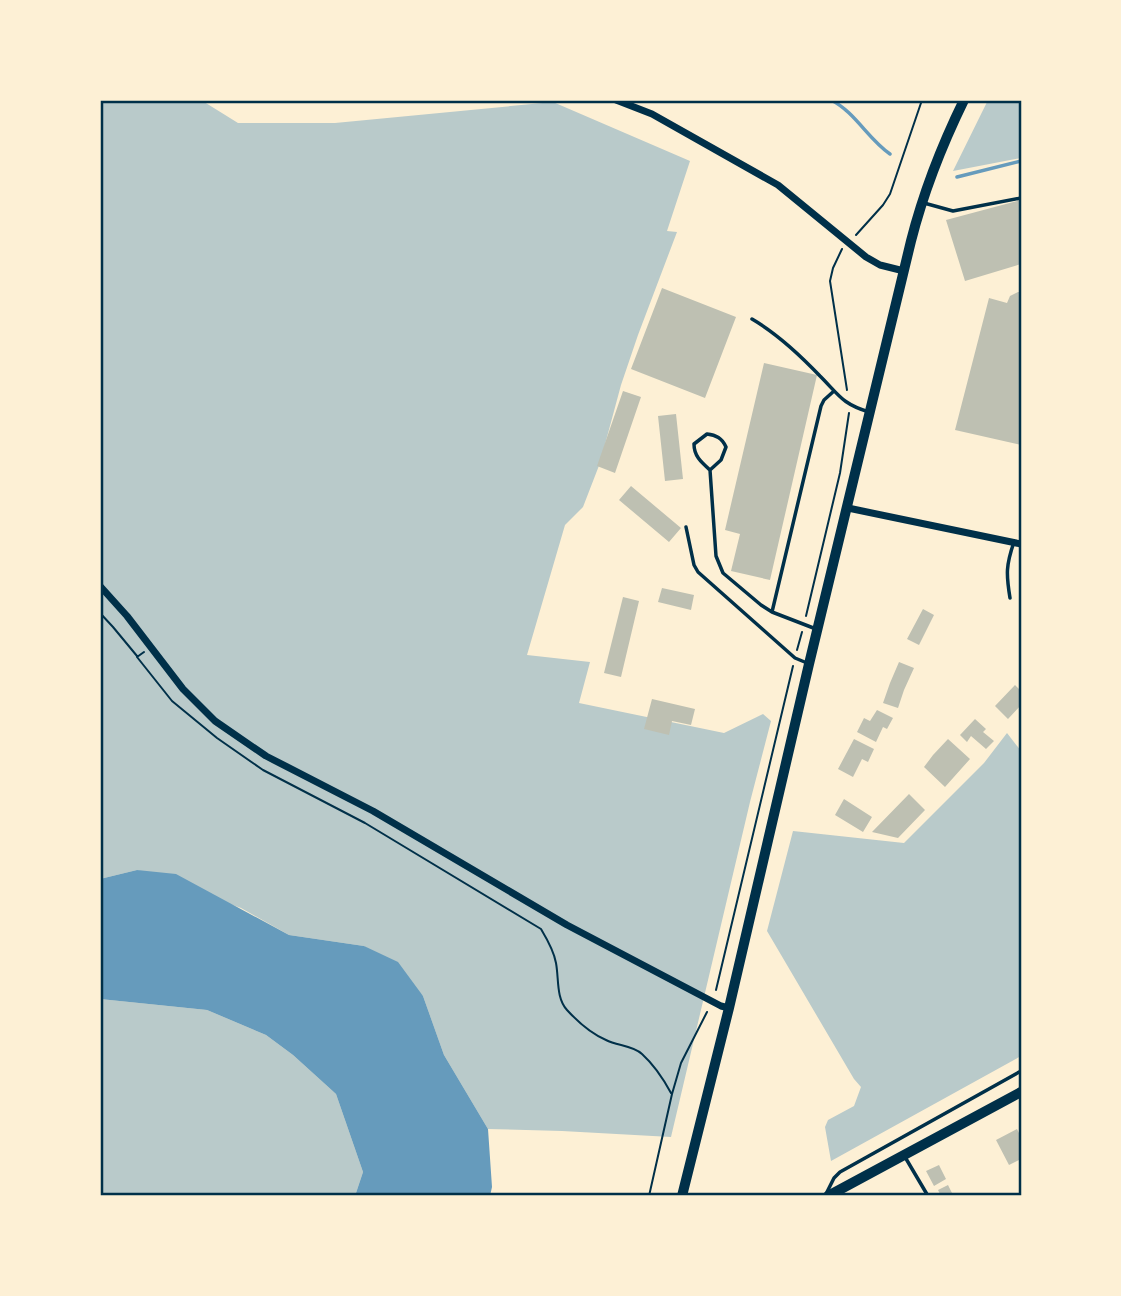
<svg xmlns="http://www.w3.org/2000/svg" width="1121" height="1296" font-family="'IBM Plex Serif',serif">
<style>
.green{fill:#b9caca}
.water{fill:#669bbc}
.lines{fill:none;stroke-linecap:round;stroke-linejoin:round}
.stream{stroke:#669bbc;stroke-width:3.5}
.building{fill:#bec0b2}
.path{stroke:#003049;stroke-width:2}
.service{stroke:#003049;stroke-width:3.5}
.minor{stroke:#003049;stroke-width:7}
.secondary{stroke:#003049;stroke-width:10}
.neatline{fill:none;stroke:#003049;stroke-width:2.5}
</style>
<rect width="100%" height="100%" fill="#fdf0d5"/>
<path class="green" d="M 100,100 L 201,100 L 238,123 L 335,123 L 553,102 L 690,161 L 667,231 L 677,232 L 638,335 L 621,385 L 600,463 L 583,507 L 565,525 L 527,655 L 590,662 L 579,703 L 724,733 L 763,714 L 771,721 L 750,802 L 671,1137 L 562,1131 L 488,1129 L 444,1055 L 423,996 L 364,946 L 289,935 L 241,908 L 137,870 L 100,879 Z
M 988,100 L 1021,100 L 1021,158 L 953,171 Z
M 1007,733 L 1021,751 L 1021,1056 L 831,1161 L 825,1127 L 828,1120 L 854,1106 L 861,1087 L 854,1079 L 767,931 L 793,831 L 904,843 L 984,763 Z
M 100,999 L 207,1010 L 266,1035 L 293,1055 L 336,1094 L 363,1172 L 355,1196 L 100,1196 Z"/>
<path class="water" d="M 137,870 L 176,874 L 289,935 L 364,946 L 398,962 L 423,996 L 444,1055 L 488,1129 L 492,1187 L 490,1196 L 355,1196 L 363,1172 L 336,1094 L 293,1055 L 266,1035 L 207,1010 L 100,999 L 100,879 Z"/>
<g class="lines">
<path class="stream" d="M 831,100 C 855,112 868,139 890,154
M 957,177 L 1021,161"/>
</g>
<path class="building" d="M 1021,200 L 1021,264 L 965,281 L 946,220 Z
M 662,288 L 736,317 L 705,398 L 631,369 Z
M 1018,292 L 1021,292 L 1021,445 L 955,430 L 989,298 L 1007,303 L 1010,296 Z
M 764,363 L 817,375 L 770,580 L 731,571 L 740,534 L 725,530 Z
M 623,391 L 641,397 L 615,473 L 597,466 Z
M 676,414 L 683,479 L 665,481 L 658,416 Z
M 631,486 L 681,528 L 669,542 L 619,500 Z
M 662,588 L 694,595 L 691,610 L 658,602 Z
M 623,597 L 639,601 L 621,677 L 604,673 Z
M 923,609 L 934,615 L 919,645 L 907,639 Z
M 899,662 L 914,668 L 904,690 L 898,708 L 883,703 L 890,683 Z
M 1015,685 L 1021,691 L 1021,705 L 1008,719 L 995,706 Z
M 652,699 L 695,709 L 691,725 L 672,721 L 669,735 L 644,729 Z
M 877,710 L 893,718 L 887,729 L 883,727 L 876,742 L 857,732 L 864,718 L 870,721 Z
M 975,719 L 986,729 L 983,732 L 994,741 L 986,749 L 971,736 L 967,742 L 960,735 Z
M 854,739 L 874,749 L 868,762 L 862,759 L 853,777 L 838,769 Z
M 948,739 L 970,759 L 945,787 L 924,767 L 933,755 Z
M 909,794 L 925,810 L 898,838 L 872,832 Z
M 844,799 L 872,817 L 863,832 L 835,815 Z
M 1017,1129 L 1021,1137 L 1021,1159 L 1009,1165 L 996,1140 Z
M 939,1165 L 946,1179 L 934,1186 L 926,1171 Z
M 948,1185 L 953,1195 L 941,1196 L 938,1190 Z"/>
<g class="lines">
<path class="path" d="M 856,235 L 883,205 L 890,194 L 922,100
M 842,249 L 833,268 L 830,281 L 847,390
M 100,613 L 113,627 L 137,656
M 806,616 L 840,473 L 849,413
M 797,650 L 802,632
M 144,652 L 137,657 L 172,701 L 217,738 L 263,770 L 365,823 L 541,929 C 547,939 554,951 556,963 C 559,979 556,998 567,1010 C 578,1022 592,1034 606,1040 C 617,1046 632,1045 642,1054 C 653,1064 664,1080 671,1093
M 716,990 L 793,666
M 649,1196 L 672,1094 L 681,1063 L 707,1012"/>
<path class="service" d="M 924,203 L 953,211 L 1021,198
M 752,319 C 776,333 801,356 820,376 C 839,395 842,404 869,412
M 710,470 L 721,460 L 726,447 C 722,438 716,435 707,434 L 694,444 C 694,456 701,462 710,470 L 716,556 L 723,573 L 761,605 L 772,612 L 816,629
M 686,527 L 694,565 L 698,572 L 795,658 L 807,663
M 1010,598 C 1006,574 1006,565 1014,542
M 772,612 L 821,406 L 824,400 L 834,391
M 905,1157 L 928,1196
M 826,1194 L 834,1178 L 840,1172 L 1021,1071"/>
<path class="minor" d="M 616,100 L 652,114 L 778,185 L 866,257 L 880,265 L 904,271
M 848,508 L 1021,544
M 100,586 L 127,616 L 183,689 L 215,721 L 266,756 L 373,811 L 567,925 L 721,1006 L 729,1008"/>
<path class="secondary" d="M 682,1196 L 729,1008 L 809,664 L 911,241 C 924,190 941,147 964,100
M 828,1196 L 1021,1092"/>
</g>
<rect width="1121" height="1296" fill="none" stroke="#fdf0d5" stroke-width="203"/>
<rect x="102" y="102" width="918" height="1092" class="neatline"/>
</svg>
